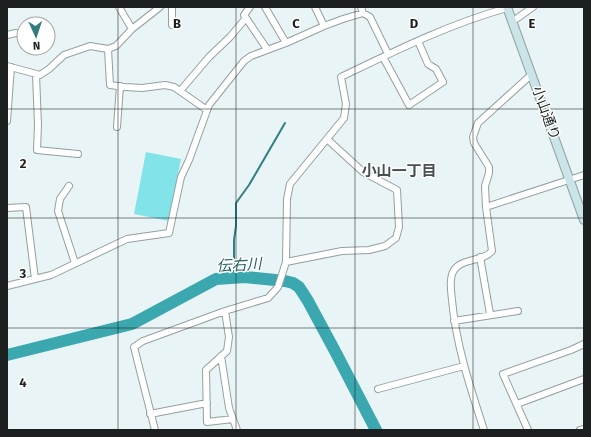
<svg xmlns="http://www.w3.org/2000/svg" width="591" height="437" font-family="'Fira Sans','Noto Sans JP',sans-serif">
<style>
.garden{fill:#82e3e9}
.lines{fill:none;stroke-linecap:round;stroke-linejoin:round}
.stream{stroke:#317e83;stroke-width:2}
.river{stroke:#3ba7ae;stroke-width:12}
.street-casing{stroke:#949fa0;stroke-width:8}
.secondary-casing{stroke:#949fa0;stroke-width:10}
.street{stroke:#fff;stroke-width:6}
.secondary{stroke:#c9e5e7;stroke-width:8}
.grid{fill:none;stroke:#1b1f1f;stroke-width:1;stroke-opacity:0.55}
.labels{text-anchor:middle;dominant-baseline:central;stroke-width:3;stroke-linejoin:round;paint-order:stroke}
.street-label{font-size:14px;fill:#1b1f1f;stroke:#fff}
.neighbourhood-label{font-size:15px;font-weight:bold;fill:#465050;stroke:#fff}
.water-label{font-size:15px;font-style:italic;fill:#255f63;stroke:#fff}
.grid-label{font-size:13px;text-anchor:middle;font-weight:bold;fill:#1b1f1f;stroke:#fff;stroke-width:3;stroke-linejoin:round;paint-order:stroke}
</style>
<rect width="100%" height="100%" fill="#e8f4f5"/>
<path class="garden" d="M 146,152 L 181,159 L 169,221 L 134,214 Z"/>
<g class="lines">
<path class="stream" d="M 234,278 L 234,240 L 236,226 L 236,203 L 249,185 L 285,123"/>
<path class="river" d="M 7,355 L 132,324 L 216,279 L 245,277 L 285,281 L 293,283 L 299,287 L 308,301 L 336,353 L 376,430"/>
<g class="street-casing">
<path id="street" d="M 119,7 L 132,29
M 172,7 L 172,25
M 250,7 L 244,15 L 267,49
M 265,7 L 286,43
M 315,7 L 324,26
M 361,7 L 363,13 L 370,17 L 388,54
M 511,20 L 516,19 L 533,7
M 7,35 L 16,33
M 108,49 L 116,46 L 132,29 L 160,7
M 383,57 L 409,105 L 443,82 L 436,69 L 428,64 L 418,41
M 7,66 L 40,75 L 49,69 L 64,55 L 90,46 L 108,49 L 110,85 L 125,87 L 142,88 L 165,85 L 174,87 L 207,110
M 36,74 L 38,125 L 37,150 L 78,154
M 180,91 L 209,57 L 230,37 L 246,18
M 7,121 L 11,67
M 117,127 L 120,86
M 69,186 L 60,199 L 58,211 L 75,263
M 486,207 L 584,175
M 7,208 L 26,207 L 35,279
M 480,257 L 490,314
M 286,262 L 342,251 L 369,250 L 385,246 L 396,238 L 399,227 L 397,190 L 363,172 L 327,139
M 7,286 L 51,275 L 127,239 L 169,233 L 181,177 L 189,160 L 209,105 L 244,61 L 251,56 L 286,43 L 324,26 L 343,19 L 363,13
M 225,311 L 229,337 L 227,351 L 206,370 L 207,422 L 233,419
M 454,321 L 518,311
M 221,356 L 229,408 L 237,430
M 378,389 L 464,366
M 517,404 L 584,379
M 150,414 L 207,403
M 155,430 L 134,347 L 143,341 L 225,311 L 268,298 L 278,287 L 286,262 L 287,199 L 290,184 L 344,118 L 346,104 L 341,77 C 395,51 449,24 507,8
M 484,430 C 470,387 456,345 452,300 C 451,290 449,278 454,270 C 462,258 483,262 492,251 L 486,207 L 485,186 L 489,173 L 489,167 L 474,143 L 473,137 L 478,123 L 532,74
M 528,430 L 503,374 L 571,350 L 584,344
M 580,430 L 584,429"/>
</g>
<g class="secondary-casing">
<path id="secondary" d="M 507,7 L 584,220"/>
</g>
<use href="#street" class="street"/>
<use href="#secondary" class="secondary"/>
</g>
<path class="grid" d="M 118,7 L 118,430M 236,7 L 236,430M 355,7 L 355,430M 473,7 L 473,430M 7,109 L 584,109M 7,218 L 584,218M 7,328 L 584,328"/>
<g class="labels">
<g class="street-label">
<text transform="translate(546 113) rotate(70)">小山通り</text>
</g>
<g class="neighbourhood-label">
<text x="399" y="171">小山一丁目</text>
</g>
<g class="water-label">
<text transform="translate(239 265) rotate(-3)">伝右川</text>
</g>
</g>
<g class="grid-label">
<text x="177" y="28">B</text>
<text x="296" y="28">C</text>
<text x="414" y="28">D</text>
<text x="532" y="28">E</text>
<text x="23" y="168">2</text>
<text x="23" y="278">3</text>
<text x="23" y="387">4</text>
</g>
<rect width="591" height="437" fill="none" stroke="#1b1f1f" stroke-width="16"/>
<g transform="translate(36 36) rotate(177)"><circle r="19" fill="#ffffff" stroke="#a4a5a5"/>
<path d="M0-3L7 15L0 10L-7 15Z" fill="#327b7f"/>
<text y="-6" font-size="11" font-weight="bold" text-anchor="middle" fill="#1b1f1f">N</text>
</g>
</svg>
